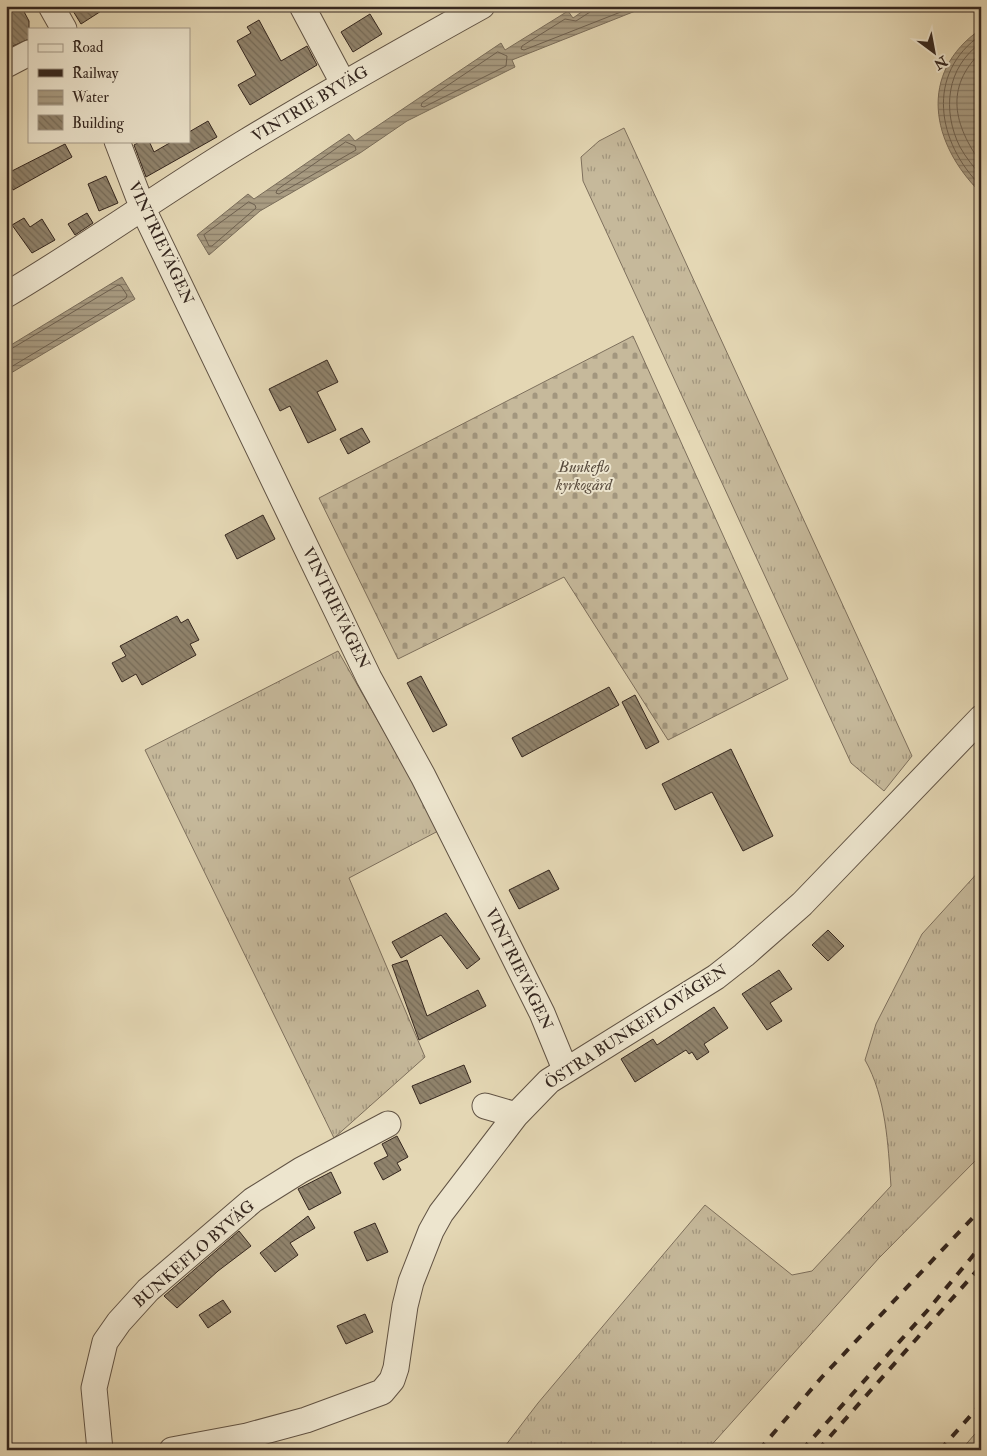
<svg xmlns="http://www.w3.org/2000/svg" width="987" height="1456" font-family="'IM FELL Double Pica',serif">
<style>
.grass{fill:url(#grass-tufts);stroke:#7e705d}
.cemetery{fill:url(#cemetery-stones);stroke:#7e705d}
.water{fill:url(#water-rules);stroke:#7a6d5a}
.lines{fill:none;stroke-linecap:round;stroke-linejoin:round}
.shore{stroke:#6e6150;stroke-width:1}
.building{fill:url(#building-back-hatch);stroke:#35271f}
.minor-casing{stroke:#615344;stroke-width:27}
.minor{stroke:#ede5ce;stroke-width:25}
.rail{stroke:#35271f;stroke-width:4;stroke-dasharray:9 9;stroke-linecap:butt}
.labels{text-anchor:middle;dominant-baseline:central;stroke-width:4;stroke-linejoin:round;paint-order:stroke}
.street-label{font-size:16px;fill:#35271f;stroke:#ede5ce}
.park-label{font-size:16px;font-style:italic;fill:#594c3e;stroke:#ede5ce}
</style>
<defs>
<pattern id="grass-tufts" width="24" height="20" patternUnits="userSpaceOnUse" patternTransform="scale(1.25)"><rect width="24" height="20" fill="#c6b99b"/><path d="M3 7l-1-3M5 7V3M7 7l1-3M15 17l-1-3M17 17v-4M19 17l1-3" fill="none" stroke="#a2967e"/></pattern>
<pattern id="cemetery-stones" width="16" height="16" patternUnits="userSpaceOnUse" patternTransform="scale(1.25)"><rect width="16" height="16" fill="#c6b99b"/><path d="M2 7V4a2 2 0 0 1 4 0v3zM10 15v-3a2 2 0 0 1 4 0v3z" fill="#a2967e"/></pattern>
<pattern id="water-rules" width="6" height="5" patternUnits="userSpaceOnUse" patternTransform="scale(1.25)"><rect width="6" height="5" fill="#a89b81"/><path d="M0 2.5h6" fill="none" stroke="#8a7e69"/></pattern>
<pattern id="building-back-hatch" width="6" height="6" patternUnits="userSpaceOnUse" patternTransform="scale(1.25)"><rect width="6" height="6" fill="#90836c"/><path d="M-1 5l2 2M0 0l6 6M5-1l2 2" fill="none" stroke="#766b58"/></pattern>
</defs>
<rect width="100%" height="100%" fill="#e4d7b4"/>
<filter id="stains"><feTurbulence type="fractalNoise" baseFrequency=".004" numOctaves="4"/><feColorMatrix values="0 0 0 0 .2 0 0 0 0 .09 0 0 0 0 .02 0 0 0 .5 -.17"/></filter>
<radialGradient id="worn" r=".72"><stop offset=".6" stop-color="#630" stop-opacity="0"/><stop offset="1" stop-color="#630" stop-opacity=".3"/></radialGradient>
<path class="grass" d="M 624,128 L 912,756 L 884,791 L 851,763 L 583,181 L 581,157 L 599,141 Z
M 338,651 L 440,830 L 349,878 L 425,1057 L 334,1138 L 145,750 Z
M 981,869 L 981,1155 L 879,1258 L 707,1450 L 502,1450 L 538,1403 L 705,1205 L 792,1275 L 812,1271 L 891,1186 C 888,1144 886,1097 865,1060 L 876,1024 L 922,934 Z
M 981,1427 L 981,1450 L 961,1450 Z"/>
<path class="cemetery" d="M 633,336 L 788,679 L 668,740 L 564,577 L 398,659 L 319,498 Z"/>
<path class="water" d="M 590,6 L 648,6 L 512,60 L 515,67 L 407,121 L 360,153 L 260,211 L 209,255 L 197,235 L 248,194 L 254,199 L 349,134 L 355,141 L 501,43 L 505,50 L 568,11 L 573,18 Z
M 981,29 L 981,193 C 931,144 917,73 981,29 Z
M 122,277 L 135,299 L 6,376 L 6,348 Z"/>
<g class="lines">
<path class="shore" d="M 592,6 L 590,12 L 576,21 L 565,19 L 522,46 L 521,49 L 524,50 L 636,6
M 981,35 C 925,73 937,143 981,186
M 981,43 C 946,67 942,111 960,147 C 966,158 974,167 981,176
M 498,52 L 507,56 L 506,66 L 424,107 L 421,106 L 422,103 Z
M 981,52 C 944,88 954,125 981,163
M 346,142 L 355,146 L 356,150 L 279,194 L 276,193 L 277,190 Z
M 249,202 L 255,205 L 256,208 L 212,246 L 209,246 L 204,235 Z
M 6,352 L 118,285 L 121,286 L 127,295 L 126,298 L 6,370"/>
</g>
<path class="building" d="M 6,6 L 21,6 L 29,21 L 29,39 L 6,49 Z
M 70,6 L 109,6 L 81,24 Z
M 370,14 L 382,34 L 353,52 L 341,32 Z
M 259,20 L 281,61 L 307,46 L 317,65 L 250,105 L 238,85 L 256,75 L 237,41 L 251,33 L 247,27 Z
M 208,121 L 217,137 L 146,177 L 134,145 L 141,141 L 149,141 L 154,152 L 173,141 L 189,141 L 189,132 Z
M 65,144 L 72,157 L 13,190 L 6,174 Z
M 106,176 L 118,203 L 99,211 L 88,184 Z
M 87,213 L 93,223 L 75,235 L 68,224 Z
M 24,218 L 30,227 L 42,219 L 55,240 L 32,253 L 12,225 Z
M 327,360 L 338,382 L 317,392 L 336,430 L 308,443 L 290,406 L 280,411 L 269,389 Z
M 362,428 L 370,442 L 348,454 L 340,439 Z
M 263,515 L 275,539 L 237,559 L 225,535 Z
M 177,616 L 181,623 L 188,619 L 199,640 L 190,644 L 196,655 L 142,685 L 136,674 L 122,682 L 112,663 L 126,656 L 120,646 Z
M 421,676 L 447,725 L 433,732 L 407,683 Z
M 609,687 L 619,705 L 522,757 L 512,738 Z
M 635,695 L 659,742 L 646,749 L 622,702 Z
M 731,749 L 773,836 L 743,851 L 712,792 L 675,810 L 662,784 Z
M 549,870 L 559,889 L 519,909 L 509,890 Z
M 446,913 L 480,959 L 467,969 L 441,935 L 401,958 L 392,942 Z
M 828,930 L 844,946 L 828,961 L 812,945 Z
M 407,960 L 427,1016 L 478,990 L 486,1006 L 419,1040 L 392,965 Z
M 779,970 L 792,989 L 770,1003 L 782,1021 L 767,1030 L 742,994 Z
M 714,1007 L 728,1028 L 704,1044 L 709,1052 L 697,1060 L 692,1052 L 689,1054 L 686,1050 L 635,1082 L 621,1059 L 653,1039 L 657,1045 Z
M 464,1065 L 471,1082 L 420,1104 L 412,1086 Z
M 397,1136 L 408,1157 L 397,1163 L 401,1170 L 383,1180 L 374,1163 L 388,1156 L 382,1144 Z
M 331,1172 L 341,1193 L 309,1210 L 298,1189 Z
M 308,1216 L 315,1228 L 290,1243 L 298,1255 L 275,1272 L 260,1253 Z
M 375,1223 L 388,1252 L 367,1261 L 354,1232 Z
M 239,1231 L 251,1246 L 218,1271 L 177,1308 L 164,1296 Z
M 223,1300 L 231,1312 L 208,1328 L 199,1315 Z
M 365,1314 L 373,1332 L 346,1344 L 337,1326 Z"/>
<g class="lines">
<g class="minor-casing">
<path id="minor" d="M 51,6 L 64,29
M 302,6 L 343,83
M 6,65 L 29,53
M 117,141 L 143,209 L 369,678 L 423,776 L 503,935 L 542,1013 L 565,1069
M 6,295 C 87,247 163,192 242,144 C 321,96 401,51 482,6
M 485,1106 L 516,1115
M 100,1450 L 94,1388 L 105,1342 L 119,1322 L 148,1290 L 253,1200 L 301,1170 L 388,1124
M 172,1450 L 247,1436 L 306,1420 L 382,1392 L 392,1380 L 396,1368 L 405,1306 L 411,1282 L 431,1231 L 441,1213 L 516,1115 L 549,1081 L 716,977 L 744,955 L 802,904 L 981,718"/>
</g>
<use href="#minor" class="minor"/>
<path class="rail" d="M 759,1450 L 822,1377 L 981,1209
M 802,1450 L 927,1311 L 981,1246
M 818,1450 L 981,1266
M 940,1450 L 981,1404"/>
</g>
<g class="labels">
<g class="street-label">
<text transform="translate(310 104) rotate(-31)">VINTRIE BYVÄG</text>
<text transform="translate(161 243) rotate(65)">VINTRIEVÄGEN</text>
<text transform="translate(336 608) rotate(64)">VINTRIEVÄGEN</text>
<text transform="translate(519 969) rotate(64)">VINTRIEVÄGEN</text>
<text transform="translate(636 1027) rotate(-33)">ÖSTRA BUNKEFLOVÄGEN</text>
<text transform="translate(194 1254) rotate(-41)">BUNKEFLO BYVÄG</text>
</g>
<g class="park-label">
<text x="584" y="467">Bunkeflo<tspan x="584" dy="18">kyrkogård</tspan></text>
</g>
</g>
<rect width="987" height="1456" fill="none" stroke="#e4d7b4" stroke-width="25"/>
<rect x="8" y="8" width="972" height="1441" fill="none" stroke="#35271f" stroke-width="2.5"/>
<rect x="12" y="12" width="962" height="1431" fill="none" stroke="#35271f"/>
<rect x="28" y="28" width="162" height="115" fill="#ede5ce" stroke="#a39988"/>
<rect x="38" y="44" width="25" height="8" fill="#ede5ce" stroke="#a39988"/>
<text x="72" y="52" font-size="15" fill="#35271f">Road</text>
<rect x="38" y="69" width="25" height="8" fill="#35271f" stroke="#a39988"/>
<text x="72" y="78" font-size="15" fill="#35271f">Railway</text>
<rect x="38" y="90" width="25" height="15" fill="url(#water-rules)" stroke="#a39988"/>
<text x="72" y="102" font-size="15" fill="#35271f">Water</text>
<rect x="38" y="115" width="25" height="15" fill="url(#building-back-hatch)" stroke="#a39988"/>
<text x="72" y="128" font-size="15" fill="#35271f">Building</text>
<g transform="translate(934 52) rotate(148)" stroke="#ede5ce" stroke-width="4" paint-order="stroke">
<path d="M0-4L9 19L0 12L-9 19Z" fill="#35271f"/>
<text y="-8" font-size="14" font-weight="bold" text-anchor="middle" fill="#35271f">N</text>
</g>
<rect width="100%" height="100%" filter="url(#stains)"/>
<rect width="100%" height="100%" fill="url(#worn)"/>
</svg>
